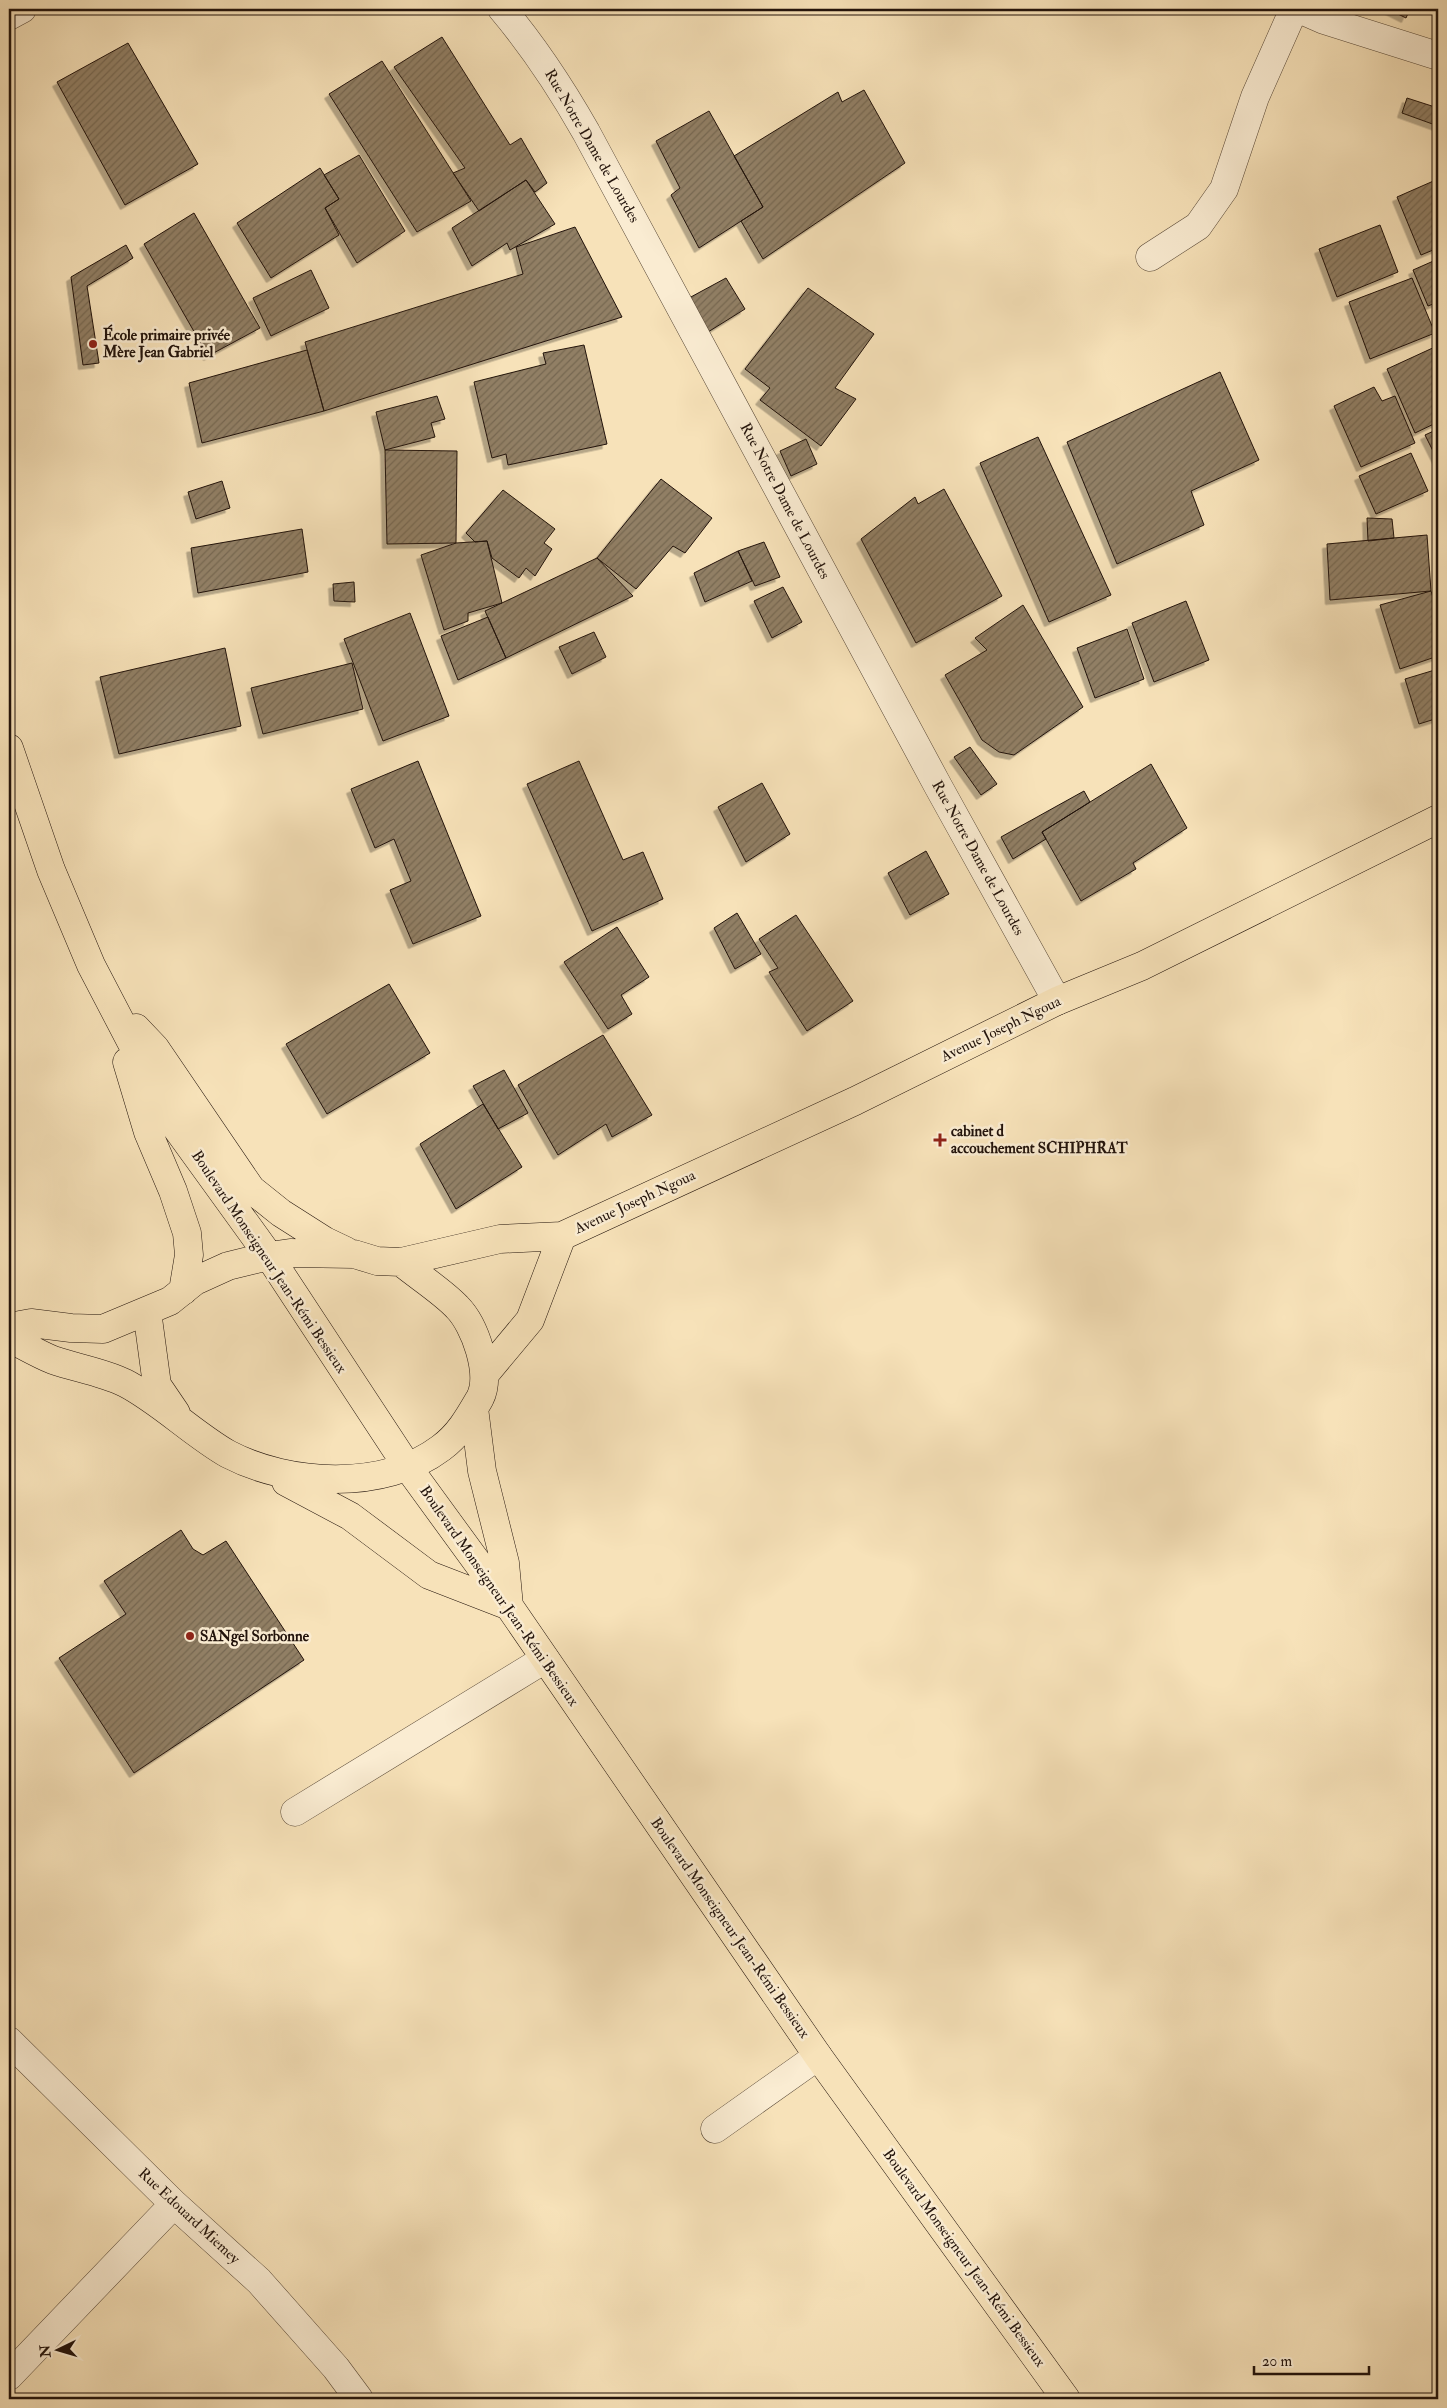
<svg xmlns="http://www.w3.org/2000/svg" width="1447" height="2408" font-family="'IM FELL Double Pica',serif">
<style>
.building{fill:url(#building-hatch);stroke:#22130b;filter:url(#shadow)}
.lines{fill:none;stroke-linecap:round;stroke-linejoin:round}
.minor-casing{stroke:#574736;stroke-width:29}
.major-casing{stroke:#22130b;stroke-width:29}
.minor{stroke:#faecd2;stroke-width:28}
.major{stroke:#f7e2b9;stroke-width:28}
.poi-dot{fill:#8f2418;stroke:#faecd2;stroke-width:2}
.labels{text-anchor:middle;dominant-baseline:central;stroke-width:5;stroke-linejoin:round;paint-order:stroke}
.street-label{font-size:15px;fill:#22130b;stroke:#faecd2}
.poi-label{font-size:15px;font-weight:bold;fill:#22130b;stroke:#faecd2;text-anchor:start}
</style>
<defs>
<pattern id="building-hatch" width="6" height="6" patternUnits="userSpaceOnUse" patternTransform="scale(1.25)"><rect width="6" height="6" fill="#917f65"/><path d="M-1 1l2-2M0 6l6-6M5 7l2-2" fill="none" stroke="#766751"/></pattern>
<filter id="shadow"><feDropShadow dx="-4.5" dy="4.5" stdDeviation="0" flood-color="#0004"/></filter>
</defs>
<rect width="100%" height="100%" fill="#f7e2b9"/>
<filter id="stains"><feTurbulence type="fractalNoise" baseFrequency=".004" numOctaves="4"/><feColorMatrix values="0 0 0 0 .2 0 0 0 0 .09 0 0 0 0 .02 0 0 0 .5 -.17"/></filter>
<radialGradient id="worn" r=".72"><stop offset=".6" stop-color="#630" stop-opacity="0"/><stop offset="1" stop-color="#630" stop-opacity=".3"/></radialGradient>
<path class="building" d="M 1388,9 L 1410,9 L 1406,18 Z
M 442,37 L 510,145 L 521,138 L 547,183 L 535,192 L 526,180 L 479,211 L 453,173 L 465,168 L 394,67 Z
M 128,43 L 198,164 L 125,205 L 57,82 Z
M 382,61 L 471,201 L 417,232 L 329,94 Z
M 864,90 L 905,163 L 763,259 L 741,221 L 763,207 L 734,156 L 838,92 L 842,102 Z
M 1407,98 L 1438,108 L 1438,126 L 1402,113 Z
M 709,111 L 763,207 L 699,248 L 671,195 L 680,188 L 656,141 Z
M 359,155 L 405,231 L 357,263 L 325,208 L 339,199 L 324,175 Z
M 320,168 L 339,199 L 325,208 L 339,235 L 271,278 L 237,223 Z
M 1438,179 L 1438,248 L 1421,255 L 1397,197 Z
M 526,180 L 555,224 L 510,250 L 507,243 L 472,266 L 452,228 Z
M 194,213 L 260,328 L 208,356 L 144,244 Z
M 1380,225 L 1398,272 L 1337,297 L 1319,249 Z
M 575,227 L 622,317 L 324,411 L 305,342 L 523,274 L 516,247 Z
M 126,245 L 133,258 L 87,286 L 99,363 L 83,365 L 71,277 Z
M 1438,259 L 1438,302 L 1428,306 L 1413,270 Z
M 311,270 L 329,308 L 271,336 L 253,298 Z
M 726,278 L 745,309 L 708,332 L 689,298 Z
M 1412,278 L 1435,333 L 1370,359 L 1349,302 Z
M 808,288 L 874,334 L 835,388 L 856,399 L 821,446 L 760,400 L 770,388 L 745,369 Z
M 584,345 L 607,444 L 508,465 L 506,454 L 492,458 L 474,382 L 546,364 L 543,353 Z
M 1437,346 L 1438,422 L 1415,433 L 1387,369 Z
M 307,350 L 324,411 L 202,443 L 189,383 Z
M 1220,372 L 1259,460 L 1191,491 L 1204,525 L 1117,564 L 1067,442 Z
M 1374,387 L 1382,401 L 1395,396 L 1415,443 L 1361,467 L 1334,406 Z
M 437,396 L 445,419 L 431,423 L 435,437 L 385,450 L 376,412 Z
M 1438,429 L 1438,461 L 1425,435 Z
M 1038,437 L 1111,595 L 1049,622 L 980,463 Z
M 806,439 L 817,464 L 791,476 L 780,451 Z
M 385,450 L 457,451 L 456,543 L 387,544 Z
M 1411,453 L 1428,491 L 1376,514 L 1359,476 Z
M 661,479 L 712,518 L 685,553 L 673,546 L 636,589 L 597,558 Z
M 222,481 L 230,508 L 196,519 L 188,492 Z
M 944,489 L 1002,596 L 916,643 L 861,539 L 915,497 L 918,504 Z
M 503,490 L 555,529 L 544,543 L 552,549 L 535,576 L 526,568 L 519,578 L 492,558 L 487,541 L 475,542 L 466,533 Z
M 1367,518 L 1392,519 L 1394,538 L 1368,541 Z
M 302,529 L 308,572 L 198,593 L 191,548 Z
M 1427,535 L 1431,591 L 1330,600 L 1327,544 Z
M 487,541 L 502,603 L 468,613 L 468,621 L 444,630 L 421,555 L 456,543 Z
M 764,542 L 780,577 L 755,586 L 738,551 Z
M 738,551 L 752,581 L 705,602 L 694,573 Z
M 597,558 L 633,596 L 506,658 L 485,611 Z
M 354,582 L 355,602 L 334,601 L 333,584 Z
M 783,587 L 802,622 L 772,638 L 754,601 Z
M 1431,591 L 1438,614 L 1438,656 L 1400,669 L 1380,605 Z
M 1186,601 L 1209,660 L 1154,682 L 1132,623 Z
M 1023,605 L 1083,707 L 1014,755 L 999,752 L 982,740 L 945,675 L 987,650 L 975,638 Z
M 410,613 L 449,716 L 383,741 L 344,639 Z
M 488,617 L 506,658 L 458,680 L 441,636 Z
M 1127,629 L 1144,679 L 1095,698 L 1077,648 Z
M 594,632 L 606,657 L 572,674 L 559,647 Z
M 225,648 L 241,726 L 119,754 L 100,677 Z
M 352,663 L 363,709 L 263,734 L 251,688 Z
M 1438,669 L 1438,718 L 1419,724 L 1405,679 Z
M 970,747 L 997,784 L 981,795 L 954,757 Z
M 418,761 L 481,916 L 413,944 L 390,890 L 411,881 L 394,839 L 375,848 L 351,789 Z
M 579,761 L 623,860 L 643,852 L 663,899 L 592,931 L 527,784 Z
M 1151,764 L 1187,828 L 1133,863 L 1136,869 L 1081,901 L 1042,832 Z
M 762,783 L 790,834 L 746,862 L 718,807 Z
M 1084,791 L 1090,802 L 1042,832 L 1046,839 L 1013,859 L 1001,837 Z
M 926,851 L 949,894 L 910,915 L 888,873 Z
M 737,913 L 761,954 L 735,969 L 714,928 Z
M 796,915 L 853,1001 L 807,1031 L 769,972 L 778,968 L 759,939 Z
M 617,927 L 649,977 L 621,995 L 632,1014 L 608,1029 L 564,962 Z
M 389,984 L 430,1053 L 327,1114 L 286,1044 Z
M 603,1035 L 652,1115 L 612,1137 L 606,1124 L 558,1155 L 518,1085 Z
M 504,1070 L 528,1113 L 498,1129 L 473,1086 Z
M 483,1104 L 522,1167 L 456,1209 L 420,1144 Z
M 181,1530 L 193,1549 L 203,1555 L 226,1541 L 304,1660 L 134,1773 L 59,1658 L 126,1614 L 104,1581 Z"/>
<g class="lines">
<g class="minor-casing">
<path id="minor" d="M 502,9 C 534,47 561,88 586,132 L 938,786 L 1057,1001
M 1299,9 L 1324,20 L 1438,56
M 9,16 L 22,9
M 1150,257 L 1198,226 L 1224,189 L 1255,97 L 1294,9
M 295,1812 L 545,1659
M 9,2041 L 174,2204 L 259,2281 L 336,2368 L 359,2399
M 715,2129 L 818,2056
M 9,2376 L 174,2204"/>
</g>
<g class="major-casing">
<path id="major" d="M 9,748 L 51,870 L 91,965 L 175,1126 L 269,1256 L 407,1466 L 509,1606 L 818,2056 L 1066,2399
M 136,1028 L 155,1048 L 251,1189 L 281,1213 L 325,1241 L 346,1251
M 127,1062 L 148,1132 L 173,1191 L 187,1233 L 189,1255 L 183,1291
M 147,1311 L 157,1385 L 176,1413
M 9,1327 L 31,1323 L 71,1328 L 103,1329 L 170,1301 L 195,1281 L 228,1266 L 269,1256 L 290,1253 L 354,1254 L 377,1261 L 401,1262 L 500,1239 L 562,1236 L 855,1101 L 1057,1001 L 1142,966 L 1438,819
M 9,1338 C 23,1345 38,1354 53,1360 C 76,1368 103,1372 125,1383 C 160,1401 193,1434 228,1454 C 289,1486 384,1491 441,1448 C 459,1435 469,1417 480,1398 C 492,1374 475,1325 457,1307 C 443,1292 418,1276 401,1262
M 485,1374 L 530,1320 L 562,1236
M 474,1408 L 482,1471 L 505,1563 L 509,1606
M 286,1482 L 350,1516 L 429,1575 L 509,1606"/>
</g>
<use href="#minor" class="minor"/>
<use href="#major" class="major"/>
</g>
<g class="poi-dot">
<circle cx="93" cy="344" r="5"/>
<path d="M937.5 1132.5h5v5h5v5h-5v5h-5v-5h-5v-5h5z"/>
<circle cx="190" cy="1636" r="5"/>
</g>
<g class="labels">
<g class="street-label">
<text transform="translate(592 146) rotate(60)">Rue Notre Dame de Lourdes</text>
<text transform="translate(785 501) rotate(62)">Rue Notre Dame de Lourdes</text>
<text transform="translate(978 858) rotate(61)">Rue Notre Dame de Lourdes</text>
<text transform="translate(1001 1029) rotate(-26)">Avenue Joseph Ngoua</text>
<text transform="translate(635 1202) rotate(-25)">Avenue Joseph Ngoua</text>
<text transform="translate(269 1262) rotate(56)">Boulevard Monseigneur Jean-Rémi Bessieux</text>
<text transform="translate(499 1596) rotate(55)">Boulevard Monseigneur Jean-Rémi Bessieux</text>
<text transform="translate(730 1928) rotate(55)">Boulevard Monseigneur Jean-Rémi Bessieux</text>
<text transform="translate(189 2216) rotate(43)">Rue Edouard Miemey</text>
<text transform="translate(964 2258) rotate(54)">Boulevard Monseigneur Jean-Rémi Bessieux</text>
</g>
<g class="poi-label">
<text x="103" y="335">École primaire privée<tspan x="103" dy="17">Mère Jean Gabriel</tspan></text>
<text x="951" y="1131">cabinet d<tspan x="951" dy="17">accouchement SCHIPHRAT</tspan></text>
<text x="200" y="1636">SANgel Sorbonne</text>
</g>
</g>
<rect width="1447" height="2408" fill="none" stroke="#f7e2b9" stroke-width="30"/>
<rect x="10" y="10" width="1427" height="2388" fill="none" stroke="#22130b" stroke-width="2.5"/>
<rect x="15" y="15" width="1417" height="2378" fill="none" stroke="#22130b"/>
<g transform="translate(58 2350) rotate(265)" stroke="#faecd2" stroke-width="4" paint-order="stroke">
<path d="M0-4L9 19L0 12L-9 19Z" fill="#22130b"/>
<text y="-8" font-size="14" font-weight="bold" text-anchor="middle" fill="#22130b">N</text>
</g>
<path d="M1254 2366v8h115v-8" fill="none" stroke="#22130b" stroke-width="2.5"/>
<text x="1262" y="2366" font-size="15" fill="#22130b" stroke="#faecd2" stroke-width="4" paint-order="stroke">20 m</text>
<rect width="100%" height="100%" filter="url(#stains)"/>
<rect width="100%" height="100%" fill="url(#worn)"/>
</svg>
